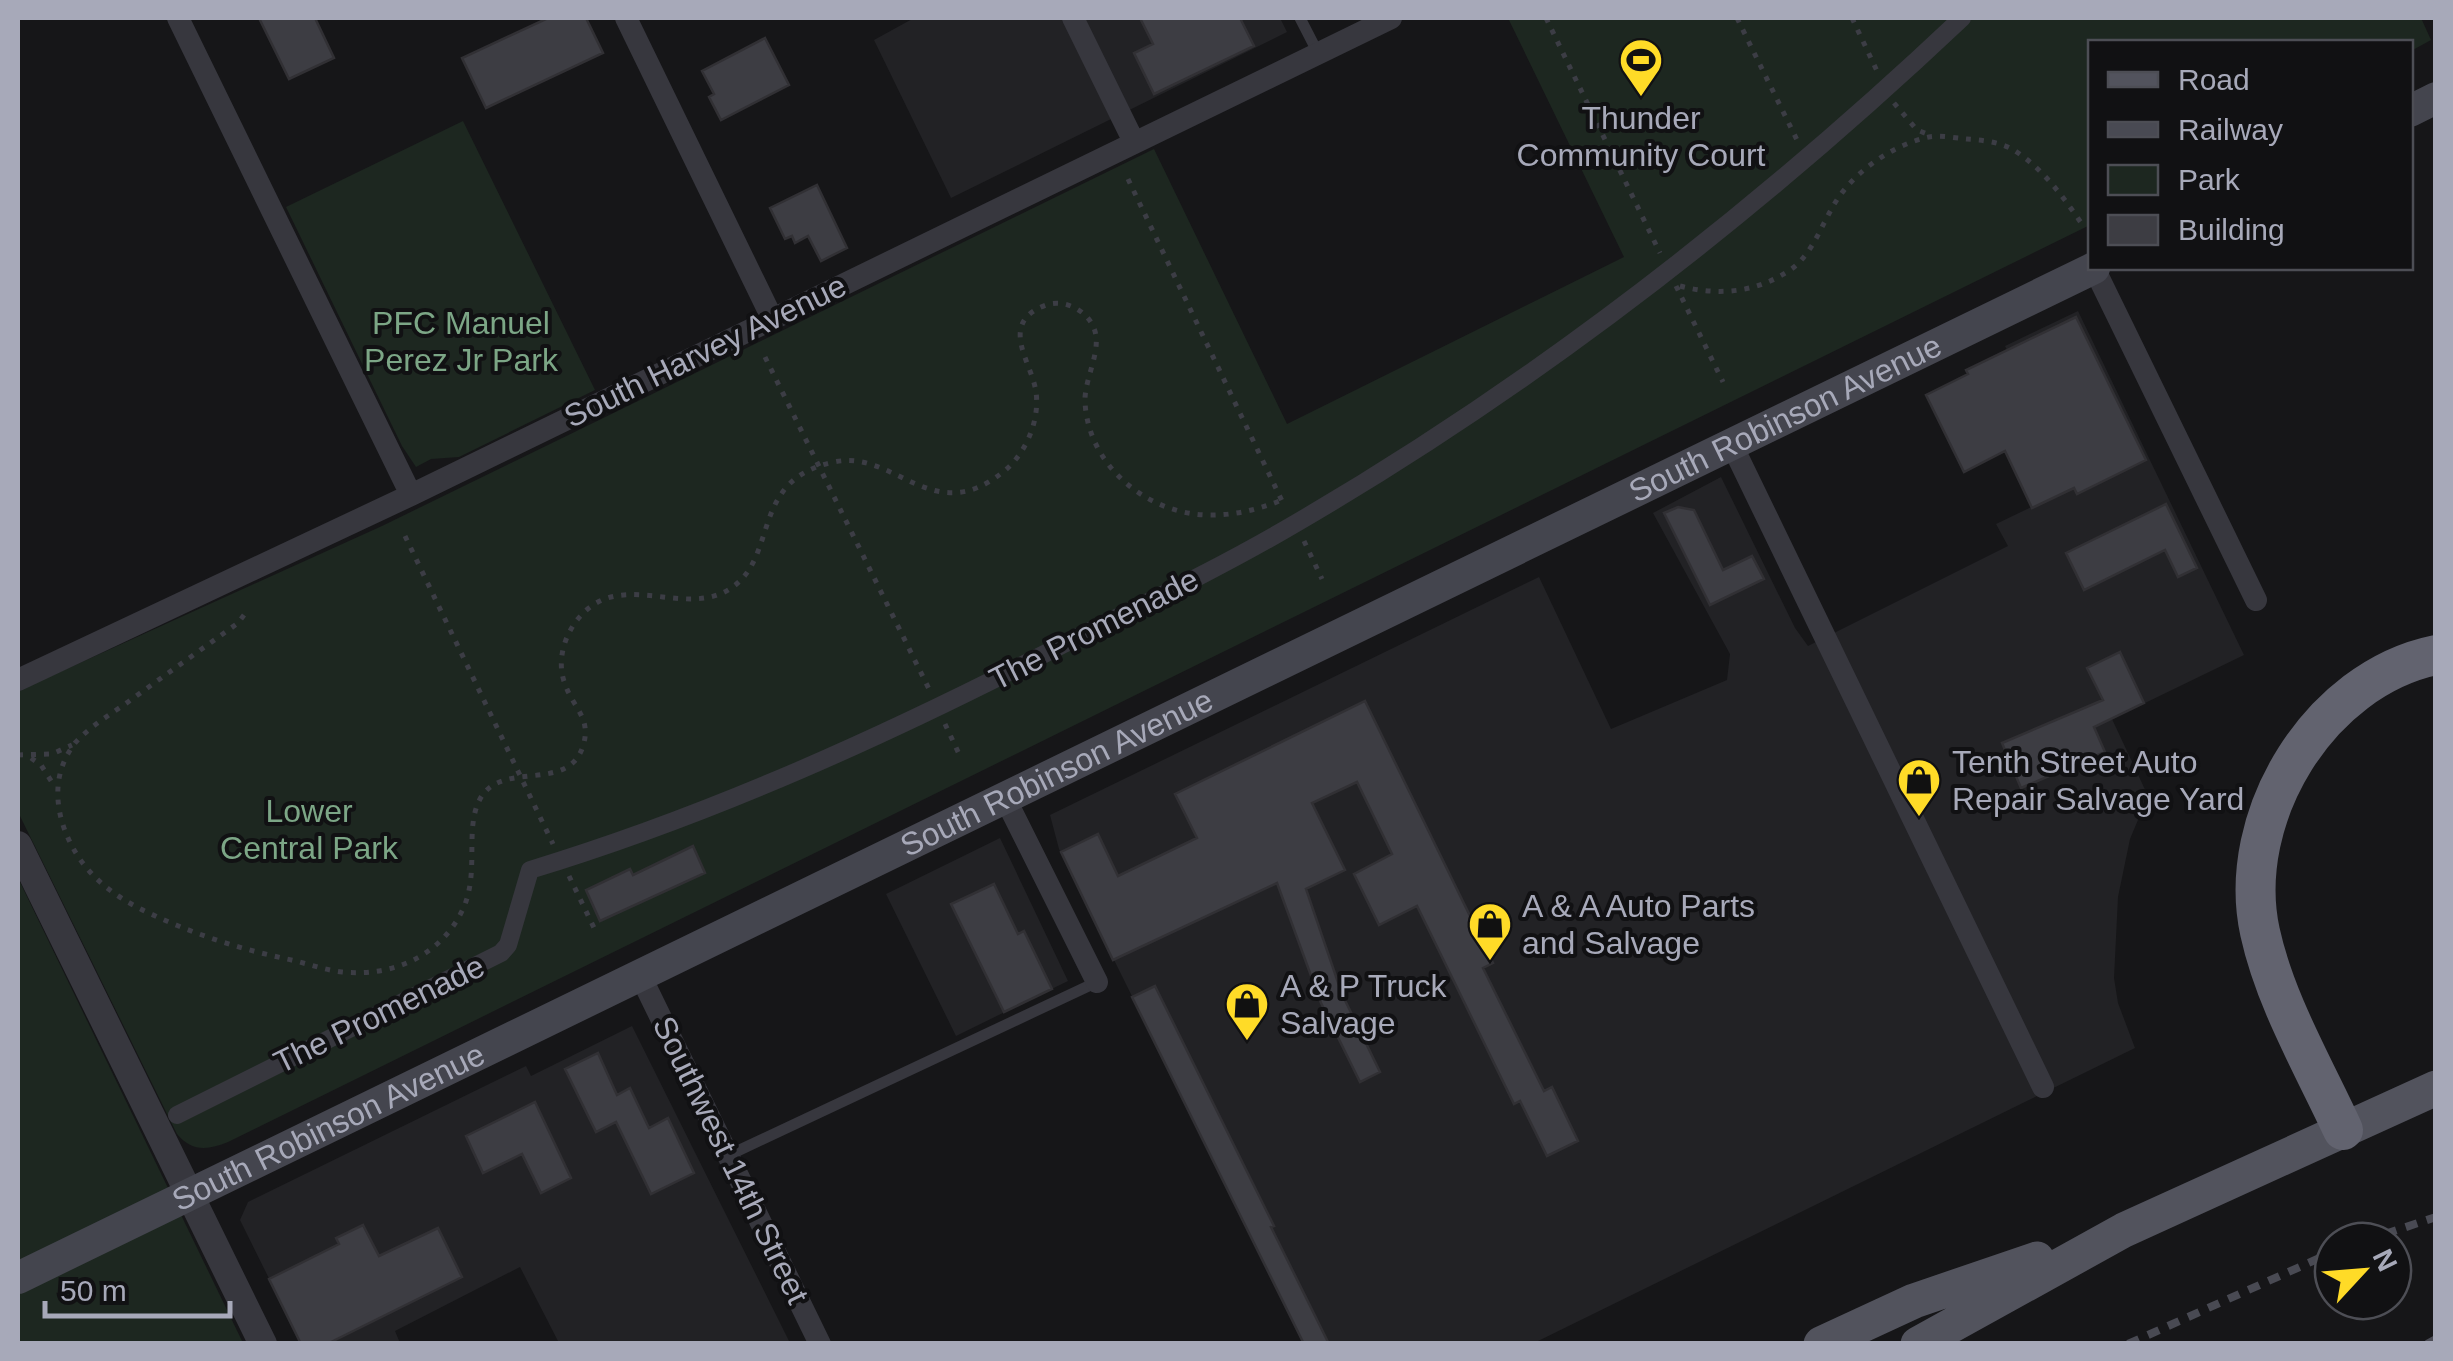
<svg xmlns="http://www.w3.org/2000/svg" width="2453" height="1361" font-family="Arial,sans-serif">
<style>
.built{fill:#222225}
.green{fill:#1d2720}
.building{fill:#3d3d43;stroke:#313034;stroke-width:2.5}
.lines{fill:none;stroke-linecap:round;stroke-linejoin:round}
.path{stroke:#3c3d45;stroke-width:5;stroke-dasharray:5 8;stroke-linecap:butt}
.service{stroke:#37373e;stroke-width:11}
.pedestrian{stroke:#37373e;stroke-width:18}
.minor{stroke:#37373e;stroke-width:22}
.tertiary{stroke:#37373e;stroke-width:28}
.secondary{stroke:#44454e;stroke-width:32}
.primary{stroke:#52535d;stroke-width:35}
.motorway{stroke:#62636f;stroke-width:40}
.rail{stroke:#494a53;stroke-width:8;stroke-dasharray:12 10;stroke-linecap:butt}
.labels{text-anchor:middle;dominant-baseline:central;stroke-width:8;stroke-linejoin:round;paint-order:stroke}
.poi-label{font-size:32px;fill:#a7a9b9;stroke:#111113;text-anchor:start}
.park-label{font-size:32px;fill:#7ca686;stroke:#111113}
.street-label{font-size:32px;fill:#a7a9b9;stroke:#111113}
</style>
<rect width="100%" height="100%" fill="#161618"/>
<path class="built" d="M 914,18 L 1280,18 L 1287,32 L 951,198 L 874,40 Z
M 2078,311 L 2244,655 L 2112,719 L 2148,796 L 2130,839 L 2118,897 L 2114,978 L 2118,1003 L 2135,1048 L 1534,1343 L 1304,1343 L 1059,849 L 1050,815 L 1539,577 L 1611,729 L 1727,680 L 1730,654 L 1653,513 L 1721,477 L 1795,628 L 1808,646 L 2008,546 L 1996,524 L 2073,487 L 2005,346 Z
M 1000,838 L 1068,981 L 956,1036 L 886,894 Z
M 632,1026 L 790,1343 L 559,1343 L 520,1267 L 395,1331 L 400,1343 L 301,1343 L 240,1220 L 248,1202 L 526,1066 L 531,1076 Z"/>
<path class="green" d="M 1508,18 L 2421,18 L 2431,40 L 2411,51 L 2410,42 L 2090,42 L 2090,225 L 228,1142 C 208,1150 192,1152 177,1134 L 18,812 L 18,691 L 382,526 L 1154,149 L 1287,424 L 1624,257 Z
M 463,121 L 595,390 L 459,457 L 431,459 L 416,467 L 402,446 L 286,207 Z
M 18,878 L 243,1343 L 18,1343 Z"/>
<path class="building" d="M 259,18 L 315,18 L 334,58 L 289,79 Z
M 548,18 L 586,18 L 603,53 L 486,108 L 462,58 Z
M 1140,18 L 1240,18 L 1254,46 L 1154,94 L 1134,53 L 1153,44 Z
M 765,38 L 789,85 L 721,120 L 709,97 L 714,94 L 702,71 Z
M 817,185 L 847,248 L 821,261 L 808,236 L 795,243 L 792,236 L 785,239 L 770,208 Z
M 2076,317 L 2146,460 L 2077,494 L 2074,488 L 2032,508 L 2005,451 L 1964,472 L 1926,395 L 1968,374 L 1966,370 Z
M 2166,504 L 2197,568 L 2178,577 L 2165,550 L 2084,590 L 2066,553 Z
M 1678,507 L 1694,510 L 1723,570 L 1752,556 L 1764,579 L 1710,605 L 1664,513 Z
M 2120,652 L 2144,703 L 2094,727 L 2105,752 L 2021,788 L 2002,743 L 2103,700 L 2087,668 Z
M 1365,701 L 1493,963 L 1483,968 L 1544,1091 L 1552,1087 L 1578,1141 L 1547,1156 L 1520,1101 L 1514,1104 L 1417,906 L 1379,925 L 1354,874 L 1392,854 L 1357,782 L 1312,803 L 1345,870 L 1306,889 L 1342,994 L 1380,1072 L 1360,1082 L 1321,1003 L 1277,883 L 1113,960 L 1061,852 L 1098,834 L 1118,876 L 1197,838 L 1175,794 Z
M 693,846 L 705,873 L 600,921 L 586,890 L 630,869 L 633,875 Z
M 994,884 L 1018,934 L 1024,931 L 1052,989 L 1004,1012 L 951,904 Z
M 1155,986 L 1274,1226 L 1271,1227 L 1329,1344 L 1304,1344 L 1132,997 Z
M 598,1053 L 617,1095 L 630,1088 L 649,1128 L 668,1118 L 694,1173 L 651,1194 L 616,1122 L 596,1132 L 565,1069 Z
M 535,1102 L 571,1178 L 541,1193 L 522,1154 L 483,1173 L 466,1136 Z
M 363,1225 L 379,1256 L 438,1228 L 462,1277 L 327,1344 L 301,1344 L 269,1279 L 339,1244 L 336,1238 Z"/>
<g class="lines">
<path class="path" d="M 1546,18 L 1660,253
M 1737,18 L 1798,142
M 1852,18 L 1877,71
M 1894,103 L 1917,130 L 1930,135
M 1128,179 L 1282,501
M 1676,286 L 1723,382
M 1680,286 C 1718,296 1756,293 1790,270 C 1815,253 1823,218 1841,194 C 1861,167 1896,144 1929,137 C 1941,135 1955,138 1967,139 C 1982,140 1999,142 2012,149 C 2043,168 2064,198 2084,227
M 765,357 L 930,691
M 405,536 L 553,844
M 1304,541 L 1322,579
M 244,615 L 238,623 C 202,649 165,675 128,702 C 111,714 89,727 75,743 C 55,769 54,799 64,828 C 79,870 110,895 149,913 C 193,934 240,949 287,959 C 306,963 324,970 342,972 C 393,977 441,956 463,909 C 480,872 464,829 480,799 C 502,759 568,794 583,746 C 592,718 573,708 565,684 C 554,656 569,621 593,605 C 635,577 692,618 734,586 C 778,553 751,479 834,462 C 895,449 932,529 1003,472 C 1026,454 1040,420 1036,392 C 1032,362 997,323 1046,305 C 1063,299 1085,309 1093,326 C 1104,348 1084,378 1085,402 C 1088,464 1144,512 1205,515 C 1232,516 1257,510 1282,500
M 945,724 L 960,756
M 18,755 L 52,754 L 72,745
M 31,758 L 41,765 L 55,787
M 569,876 L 597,934"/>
<path class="service" d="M 1300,18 L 1318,53
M 729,1155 L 1097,982"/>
<path class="pedestrian" d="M 177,1115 L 501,953 L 508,945 L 530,870 C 714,814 887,735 1058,647 C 1138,607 1220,568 1298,522 C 1538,382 1761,208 1962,18"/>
<path class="minor" d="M 178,18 L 411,495
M 626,18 L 772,318
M 1073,18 L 1134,142
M 2094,268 L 2256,600
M 1732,445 L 2043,1087
M 18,680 L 411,495 L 1391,18
M 1006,800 L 1097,982
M 641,977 L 820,1344"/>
<path class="tertiary" d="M 18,845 L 263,1344"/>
<g class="secondary">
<path d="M 2410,111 L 2436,98"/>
<path id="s1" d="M 18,1278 L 2094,268"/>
</g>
<path class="primary" d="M 1821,1344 L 1914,1301 L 2037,1259
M 1918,1344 L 2124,1230 L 2436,1088"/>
<path class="motorway" d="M 2343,1130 C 2314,1067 2275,1001 2260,932 C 2235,817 2319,679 2436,655"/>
<path class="rail" d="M 2364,1241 L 2436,1217
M 2128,1344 L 2333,1252
M 2427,1344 L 2436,1339"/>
</g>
<defs>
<g id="stadium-pin" transform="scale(2.25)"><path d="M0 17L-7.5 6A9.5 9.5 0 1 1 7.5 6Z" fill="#ffdb27" stroke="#111113"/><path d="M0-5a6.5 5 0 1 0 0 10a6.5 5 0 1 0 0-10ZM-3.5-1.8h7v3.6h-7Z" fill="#111"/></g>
<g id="shop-pin" transform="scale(2.25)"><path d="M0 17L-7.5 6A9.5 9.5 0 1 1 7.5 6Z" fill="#ffdb27" stroke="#111113"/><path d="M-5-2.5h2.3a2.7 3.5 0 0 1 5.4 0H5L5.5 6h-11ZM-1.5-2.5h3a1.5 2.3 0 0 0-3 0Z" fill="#111"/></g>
</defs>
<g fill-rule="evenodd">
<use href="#stadium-pin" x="1641" y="60"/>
<use href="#shop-pin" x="1919" y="780"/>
<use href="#shop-pin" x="1490" y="924"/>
<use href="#shop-pin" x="1247" y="1004"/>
</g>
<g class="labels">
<g class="poi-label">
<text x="1641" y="118" text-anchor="middle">Thunder<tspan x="1641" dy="37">Community Court</tspan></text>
<text x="1952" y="762">Tenth Street Auto<tspan x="1952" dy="37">Repair Salvage Yard</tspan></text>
<text x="1522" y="906">A &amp; A Auto Parts<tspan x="1522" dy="37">and Salvage</tspan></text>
<text x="1280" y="986">A &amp; P Truck<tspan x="1280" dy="37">Salvage</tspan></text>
</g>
<g class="park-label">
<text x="461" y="323">PFC Manuel<tspan x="461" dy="37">Perez Jr Park</tspan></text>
<text x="309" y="811">Lower<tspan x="309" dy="37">Central Park</tspan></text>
</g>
<g class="street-label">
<text transform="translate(705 351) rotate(-26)">South Harvey Avenue</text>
<text stroke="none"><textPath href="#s1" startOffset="1965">South Robinson Avenue</textPath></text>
<text transform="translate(1094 629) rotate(-27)">The Promenade</text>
<text stroke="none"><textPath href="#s1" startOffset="1155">South Robinson Avenue</textPath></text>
<text transform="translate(379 1014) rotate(-26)">The Promenade</text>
<text stroke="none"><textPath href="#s1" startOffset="345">South Robinson Avenue</textPath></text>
<text transform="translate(731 1160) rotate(64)">Southwest 14th Street</text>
</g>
</g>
<rect width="2453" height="1361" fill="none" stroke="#a7a9b9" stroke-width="40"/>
<rect x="2088" y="40" width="325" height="230" fill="#111113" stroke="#4d4e55" stroke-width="2.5"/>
<rect x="2108" y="72" width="50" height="15" fill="#52535d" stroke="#4d4e55" stroke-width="2.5"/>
<text x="2178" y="90" font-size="30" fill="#a7a9b9">Road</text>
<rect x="2108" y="122" width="50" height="15" fill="#494a53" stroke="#4d4e55" stroke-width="2.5"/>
<text x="2178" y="140" font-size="30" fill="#a7a9b9">Railway</text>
<rect x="2108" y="165" width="50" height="30" fill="#1d2720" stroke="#4d4e55" stroke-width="2.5"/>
<text x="2178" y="190" font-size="30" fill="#a7a9b9">Park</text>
<rect x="2108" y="215" width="50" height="30" fill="#3d3d43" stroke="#4d4e55" stroke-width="2.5"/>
<text x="2178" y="240" font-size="30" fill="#a7a9b9">Building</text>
<g transform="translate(2363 1271) rotate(64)"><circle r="48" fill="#111113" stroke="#4d4e55" stroke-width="2.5"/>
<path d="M0-8L18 38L0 25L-18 38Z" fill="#ffdb27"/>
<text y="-15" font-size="28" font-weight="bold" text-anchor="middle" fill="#a7a9b9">N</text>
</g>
<path d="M45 1301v15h185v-15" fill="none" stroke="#a7a9b9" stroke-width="5"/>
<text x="60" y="1301" font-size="30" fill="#a7a9b9" stroke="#111113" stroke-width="8" paint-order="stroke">50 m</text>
</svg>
